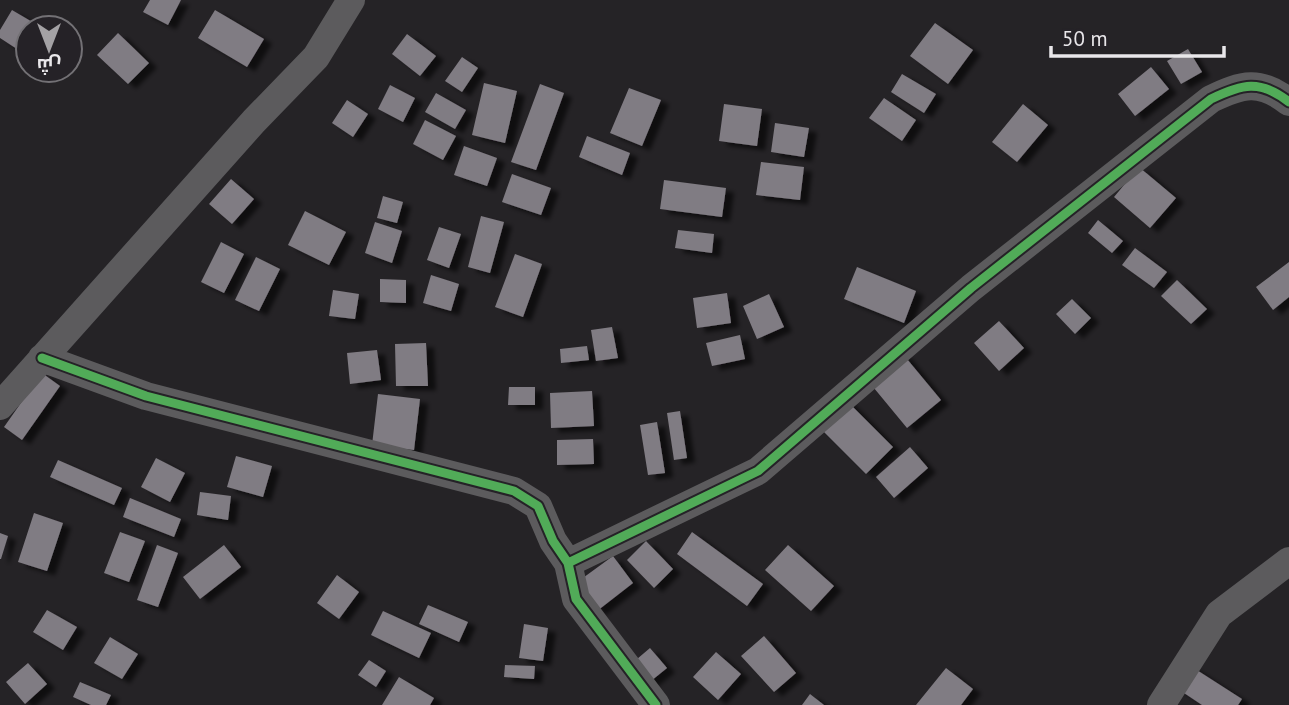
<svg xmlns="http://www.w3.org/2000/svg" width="1289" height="705" font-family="'PT Sans',Cairo,sans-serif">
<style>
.building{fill:#807c83;filter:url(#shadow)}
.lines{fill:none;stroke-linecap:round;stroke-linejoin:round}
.minor{stroke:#5c5b5d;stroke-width:28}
.cycleway-casing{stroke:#252227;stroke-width:13}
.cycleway{stroke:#51ab58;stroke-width:9}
</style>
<defs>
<filter id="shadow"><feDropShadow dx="8" dy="4.5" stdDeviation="2" flood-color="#0009"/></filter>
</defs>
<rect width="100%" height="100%" fill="#252326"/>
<path class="building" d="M 150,0 L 181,0 L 168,25 L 143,12 Z
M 12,10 L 34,23 L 17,49 L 0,38 L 0,30 Z
M 215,10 L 264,39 L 247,67 L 198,38 Z
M 935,23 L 973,50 L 948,84 L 910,56 Z
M 118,33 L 149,63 L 128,84 L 97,55 Z
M 407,34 L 436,56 L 420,76 L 392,54 Z
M 1188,49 L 1202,72 L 1181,84 L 1167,61 Z
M 462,57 L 478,68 L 462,92 L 445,81 Z
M 1151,67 L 1169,89 L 1135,116 L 1118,94 Z
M 902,74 L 936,94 L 924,113 L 891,92 Z
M 484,83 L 517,91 L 505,143 L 472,135 Z
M 540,84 L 564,93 L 536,170 L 511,162 Z
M 390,85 L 415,98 L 403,122 L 378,109 Z
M 629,88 L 661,100 L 642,146 L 610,133 Z
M 436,93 L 466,110 L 455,129 L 425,112 Z
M 884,98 L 916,120 L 902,141 L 869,118 Z
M 347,100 L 368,114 L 353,137 L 332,123 Z
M 724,104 L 762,109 L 757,146 L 719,141 Z
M 1023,104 L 1048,125 L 1017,162 L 992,142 Z
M 425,120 L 456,136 L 443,160 L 413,144 Z
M 775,123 L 809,128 L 804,157 L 771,152 Z
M 587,136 L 630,153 L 622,175 L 579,157 Z
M 464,146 L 497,158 L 487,186 L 454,175 Z
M 761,162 L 804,167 L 800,200 L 756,195 Z
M 1139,167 L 1176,198 L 1150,228 L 1114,197 Z
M 512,174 L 551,188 L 541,215 L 502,202 Z
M 231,179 L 254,199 L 232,224 L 209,204 Z
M 664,180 L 726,188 L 722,217 L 660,209 Z
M 383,196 L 403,202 L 397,223 L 377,218 Z
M 305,211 L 346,232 L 329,265 L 288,245 Z
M 481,216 L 504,222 L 490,273 L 468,267 Z
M 1098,220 L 1123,241 L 1112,253 L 1088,233 Z
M 375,222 L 402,231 L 392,263 L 365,253 Z
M 439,227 L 461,234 L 449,268 L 427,260 Z
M 678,230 L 714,234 L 712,253 L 675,248 Z
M 221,242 L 244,254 L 224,293 L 201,282 Z
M 1135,248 L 1167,272 L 1154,288 L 1122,265 Z
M 515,254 L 542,264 L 523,317 L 495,307 Z
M 256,257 L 280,269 L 259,311 L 235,300 Z
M 1289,262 L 1289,297 L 1273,310 L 1256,287 Z
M 857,267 L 916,291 L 904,323 L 844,299 Z
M 431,275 L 459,284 L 451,311 L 423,303 Z
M 380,279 L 406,280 L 406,303 L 380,302 Z
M 1177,280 L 1207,309 L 1191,324 L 1161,296 Z
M 333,290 L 359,294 L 355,319 L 329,316 Z
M 727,293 L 731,323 L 697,328 L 693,298 Z
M 769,294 L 784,327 L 757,339 L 743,306 Z
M 1072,299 L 1091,318 L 1075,334 L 1056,314 Z
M 999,321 L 1024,348 L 999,371 L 974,343 Z
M 612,327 L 618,358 L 596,361 L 591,330 Z
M 740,335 L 745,359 L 712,366 L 706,343 Z
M 426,343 L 428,386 L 396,386 L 395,344 Z
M 587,346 L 589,360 L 561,363 L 560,349 Z
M 377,350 L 381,380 L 350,384 L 347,353 Z
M 902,353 L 941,400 L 907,428 L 869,382 Z
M 42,373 L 60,386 L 22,440 L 4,427 Z
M 509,387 L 535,387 L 535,405 L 508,405 Z
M 592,391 L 594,426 L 551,428 L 550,393 Z
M 378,394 L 420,399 L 414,450 L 372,445 Z
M 844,398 L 893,447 L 866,474 L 817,425 Z
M 680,411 L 687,458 L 674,460 L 667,413 Z
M 657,422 L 665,473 L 648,475 L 640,425 Z
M 593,439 L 594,464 L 557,465 L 557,440 Z
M 910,447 L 928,468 L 894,498 L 876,477 Z
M 236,456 L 272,466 L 263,497 L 227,487 Z
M 156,458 L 185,473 L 170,502 L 141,487 Z
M 58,460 L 122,488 L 114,505 L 50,477 Z
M 200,492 L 231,496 L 228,520 L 197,515 Z
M 130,498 L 181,519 L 174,537 L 123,517 Z
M 34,513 L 63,523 L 47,571 L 18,562 Z
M 120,532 L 145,541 L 129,582 L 104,573 Z
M 692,532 L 763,584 L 747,606 L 677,554 Z
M 0,533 L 8,536 L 1,559 L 0,559 Z
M 646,541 L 673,569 L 654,588 L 627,560 Z
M 157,545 L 178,553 L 158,607 L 137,600 Z
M 224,545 L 241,567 L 200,599 L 183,577 Z
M 788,545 L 834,586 L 811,611 L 765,570 Z
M 613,556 L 633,583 L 597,611 L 576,583 Z
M 337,575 L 359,592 L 339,619 L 317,603 Z
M 428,605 L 468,622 L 459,642 L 419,624 Z
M 47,610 L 77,627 L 63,650 L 33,632 Z
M 383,611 L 431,633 L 419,658 L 371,635 Z
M 524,624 L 548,628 L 543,661 L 519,658 Z
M 764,636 L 796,673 L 774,692 L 741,656 Z
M 110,637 L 138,654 L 122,679 L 94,663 Z
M 650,648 L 667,668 L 646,685 L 630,665 Z
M 716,652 L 741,674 L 718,700 L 693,677 Z
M 369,660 L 386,671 L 376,687 L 358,675 Z
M 28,663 L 47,684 L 25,704 L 6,682 Z
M 505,665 L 535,666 L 534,679 L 504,677 Z
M 1189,665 L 1242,699 L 1238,705 L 1202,705 L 1175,687 Z
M 946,668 L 973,689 L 961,705 L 916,705 Z
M 399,677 L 434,698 L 430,705 L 382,705 Z
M 80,682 L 111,695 L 106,705 L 91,705 L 73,697 Z
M 810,694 L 824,705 L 802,705 Z"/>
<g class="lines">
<path class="minor" d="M 42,358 L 146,396 L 514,491 L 538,506 L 553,541 L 568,563 L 576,599 L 656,705
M 0,406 L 254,121 L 316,57 L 351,0
M 568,563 L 758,471 L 971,288 L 1211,99 C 1242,84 1260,79 1289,102
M 1161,705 L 1219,614 L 1289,561"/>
<g class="cycleway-casing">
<path id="cycleway" d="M 42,358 L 146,396 L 514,491 L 538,506 L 553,541 L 568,563 L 576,599 L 656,705
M 568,563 L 758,471 L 971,288 L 1211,99 C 1242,84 1260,79 1289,102"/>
</g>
<use href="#cycleway" class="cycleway"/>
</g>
<g transform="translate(49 49) rotate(180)"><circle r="33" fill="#252227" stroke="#737175" stroke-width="2"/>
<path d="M0-5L12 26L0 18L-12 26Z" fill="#a4a2a5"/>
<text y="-10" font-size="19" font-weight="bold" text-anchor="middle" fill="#e9e7ea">ش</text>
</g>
<path d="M1051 46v10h173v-10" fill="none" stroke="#e9e7ea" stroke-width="3.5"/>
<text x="1062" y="46" font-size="21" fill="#e9e7ea" stroke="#252227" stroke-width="5" paint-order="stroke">50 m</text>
</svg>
